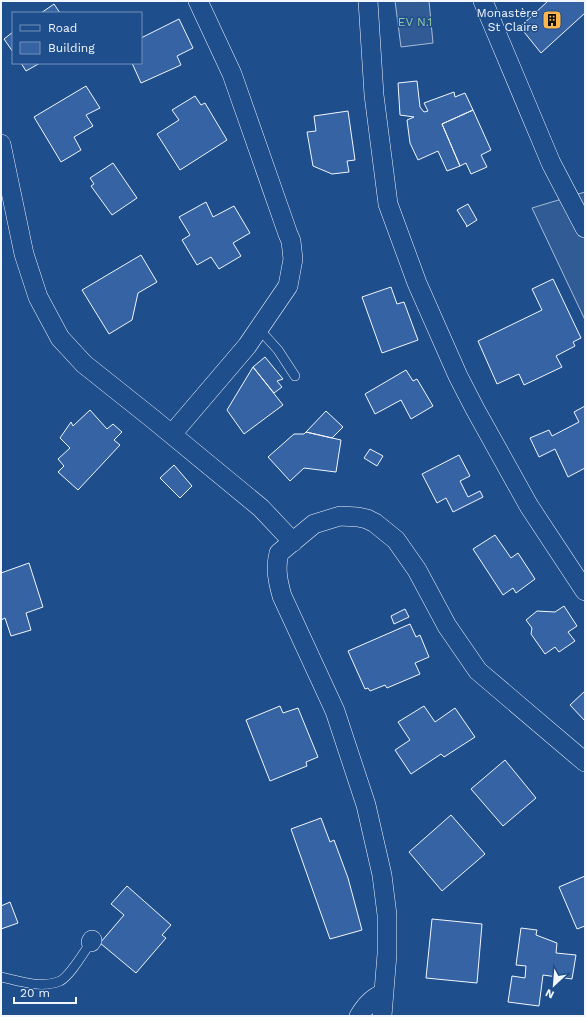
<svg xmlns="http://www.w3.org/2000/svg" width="586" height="1017" font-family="'Work Sans',sans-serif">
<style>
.built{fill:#305b95;stroke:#a8bbd7}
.building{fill:#3563a3;stroke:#f2f6ff}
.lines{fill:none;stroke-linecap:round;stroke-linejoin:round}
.service-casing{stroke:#f2f6ff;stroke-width:10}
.minor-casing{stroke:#f2f6ff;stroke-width:20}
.service{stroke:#1f4e8c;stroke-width:9}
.minor{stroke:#1f4e8c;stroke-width:19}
.labels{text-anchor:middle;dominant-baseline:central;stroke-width:3;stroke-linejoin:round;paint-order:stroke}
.poi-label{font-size:12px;fill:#f2f6ff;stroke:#1f4e8c;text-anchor:end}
.park-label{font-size:12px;fill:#97c8a6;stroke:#1f4e8c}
</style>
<rect width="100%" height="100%" fill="#1f4e8c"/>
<path class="built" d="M 395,1 L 429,1 L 433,43 L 401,47 Z
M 585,192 L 585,320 L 532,208 Z"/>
<path class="building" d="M 548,1 L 585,1 L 585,13 L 541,53 L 520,27 Z
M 54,4 L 60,13 L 41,13 Z
M 179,19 L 193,48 L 177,56 L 181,65 L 141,83 L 132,63 L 141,63 L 141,38 Z
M 13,32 L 13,52 L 4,39 Z
M 21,63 L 40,63 L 26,71 Z
M 417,81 L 420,107 L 424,112 L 428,111 L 424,103 L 454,92 L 455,97 L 465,93 L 473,110 L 442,124 L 460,166 L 447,171 L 438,151 L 418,160 L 410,143 L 407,120 L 414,117 L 400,115 L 398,83 Z
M 86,86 L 100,108 L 86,115 L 93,126 L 74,137 L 81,150 L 61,162 L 34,117 Z
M 195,96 L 201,105 L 205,103 L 227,140 L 180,170 L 157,134 L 179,120 L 172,110 Z
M 473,110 L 491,150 L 481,155 L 487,167 L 471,174 L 466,163 L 460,166 L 442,124 Z
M 348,111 L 355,160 L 347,161 L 349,172 L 332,174 L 313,166 L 307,132 L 316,131 L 314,116 Z
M 113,163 L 137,198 L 112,215 L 91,186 L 94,184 L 90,178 Z
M 206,202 L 213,217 L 234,206 L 250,233 L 233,243 L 241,256 L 219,269 L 211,257 L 197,265 L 182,240 L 190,235 L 179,217 Z
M 468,204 L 477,220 L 466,227 L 467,226 L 457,210 Z
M 141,255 L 157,282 L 138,293 L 132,320 L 109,334 L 82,290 Z
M 553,279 L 581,338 L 573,342 L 575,346 L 556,356 L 562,367 L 524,385 L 519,374 L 497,384 L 478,341 L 542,310 L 532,289 Z
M 391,287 L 397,304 L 404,302 L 418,340 L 382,353 L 362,297 Z
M 265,357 L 283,379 L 277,381 L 282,387 L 274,393 L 253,367 Z
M 253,367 L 283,405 L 244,434 L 227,410 Z
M 406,370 L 413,381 L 417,379 L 433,406 L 411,419 L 401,400 L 375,414 L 365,394 Z
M 585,406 L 585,468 L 568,477 L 555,449 L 539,457 L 530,438 L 549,430 L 552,436 L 579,422 L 574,412 Z
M 90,410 L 107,429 L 113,424 L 122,432 L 114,440 L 120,445 L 78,490 L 58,472 L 64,466 L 58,459 L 70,448 L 60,438 L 71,422 L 73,426 Z
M 326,411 L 343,427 L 332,438 L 306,432 Z
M 306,432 L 341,440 L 336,472 L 304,468 L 290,481 L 268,457 L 294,434 L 304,434 Z
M 370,449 L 383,456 L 377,466 L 364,458 Z
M 459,455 L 470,476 L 460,481 L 468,497 L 480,491 L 483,497 L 453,512 L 446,498 L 437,503 L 422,474 Z
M 174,465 L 192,486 L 180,498 L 160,478 Z
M 495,535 L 511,558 L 518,553 L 535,579 L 516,593 L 513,588 L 503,595 L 473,549 Z
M 29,563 L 43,607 L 26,613 L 31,630 L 11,636 L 5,618 L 1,620 L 1,573 Z
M 564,606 L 577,626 L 568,632 L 575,641 L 559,652 L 555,647 L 545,654 L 531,634 L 532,628 L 526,620 L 537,611 L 555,612 Z
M 405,609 L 409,617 L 394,624 L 391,616 Z
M 410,624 L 416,637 L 420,635 L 429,657 L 415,663 L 420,674 L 387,688 L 385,685 L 370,691 L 368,688 L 365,689 L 348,651 Z
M 585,691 L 585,721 L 570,705 Z
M 280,706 L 283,713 L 298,708 L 318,757 L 306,762 L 307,766 L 270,781 L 246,720 Z
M 424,706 L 435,722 L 455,708 L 475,737 L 444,757 L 441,754 L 411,774 L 395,750 L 410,740 L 398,722 Z
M 505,760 L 536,798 L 503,826 L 471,789 Z
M 451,815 L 485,854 L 442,891 L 409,852 Z
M 321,818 L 330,842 L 334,840 L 348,878 L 362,930 L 330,939 L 291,829 Z
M 585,876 L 585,926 L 577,929 L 559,887 Z
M 127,886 L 171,925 L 162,935 L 166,938 L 136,973 L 100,943 L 124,915 L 111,904 Z
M 10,902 L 18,923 L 1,929 L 1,906 Z
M 432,919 L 482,924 L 477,983 L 426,978 Z
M 521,928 L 537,930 L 536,935 L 557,943 L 556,953 L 576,955 L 572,979 L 543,975 L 539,1006 L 508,1002 L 512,976 L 525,978 L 526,966 L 516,965 Z"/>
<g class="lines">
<g class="service-casing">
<path id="service" d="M 259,329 L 278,350 L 295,376
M 1,977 C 19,981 41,989 60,981 C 70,976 84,952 91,942"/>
</g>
<g class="minor-casing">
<path id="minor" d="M 368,1 L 374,95 L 388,204 L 417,283 L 458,376 L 475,409 L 529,506 L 585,591
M 483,1 L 551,163 L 585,228
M 1,144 L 24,254 L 38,297 L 60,338 L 84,364 L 153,419 L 261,508 L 293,542
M 172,434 L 247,346 L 288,286 L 293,259 L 291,241 L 288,234 L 232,74 L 198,1
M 91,942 L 92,940
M 359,1016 C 366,1005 372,998 384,993
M 382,1016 L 387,954 L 387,915 L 382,875 L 366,805 L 335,711 L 282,596 C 278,582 275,568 279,553 L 314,524 L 340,516 L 358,517 L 367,519 L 375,523 L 396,540 L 417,570 L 447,626 L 478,671 L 585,762"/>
</g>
<use href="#service" class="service"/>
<use href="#minor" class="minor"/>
</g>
<defs>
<g id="building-square" transform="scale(1)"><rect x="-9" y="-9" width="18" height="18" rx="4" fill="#ffb74d" stroke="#1f4e8c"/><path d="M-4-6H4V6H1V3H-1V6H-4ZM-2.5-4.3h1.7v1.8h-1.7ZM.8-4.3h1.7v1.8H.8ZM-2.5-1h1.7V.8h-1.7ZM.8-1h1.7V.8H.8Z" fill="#111"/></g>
</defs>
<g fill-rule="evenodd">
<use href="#building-square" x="552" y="20"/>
</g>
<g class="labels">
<g class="poi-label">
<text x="538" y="13">Monastère<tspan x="538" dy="14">St Claire</tspan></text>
</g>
<g class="park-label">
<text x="415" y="22">EV N.1</text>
</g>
</g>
<rect width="586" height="1017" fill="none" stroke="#f2f6ff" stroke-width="4"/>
<rect x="12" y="12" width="130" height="52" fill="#1f4e8c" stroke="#7391ba"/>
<rect x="20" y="25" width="20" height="6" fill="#1f4e8c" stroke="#7391ba"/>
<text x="48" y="32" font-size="12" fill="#f2f6ff">Road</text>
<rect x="20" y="42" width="20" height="12" fill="#3563a3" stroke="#7391ba"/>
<text x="48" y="52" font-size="12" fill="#f2f6ff">Building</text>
<g transform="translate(554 985) rotate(206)" stroke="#1f4e8c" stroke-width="3" paint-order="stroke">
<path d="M0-3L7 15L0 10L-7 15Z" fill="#f2f6ff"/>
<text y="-6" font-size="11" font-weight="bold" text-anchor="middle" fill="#f2f6ff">N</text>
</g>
<path d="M14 997v6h62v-6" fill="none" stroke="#f2f6ff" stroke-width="2"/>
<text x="20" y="997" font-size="12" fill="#f2f6ff" stroke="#1f4e8c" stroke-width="3" paint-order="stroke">20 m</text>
</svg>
